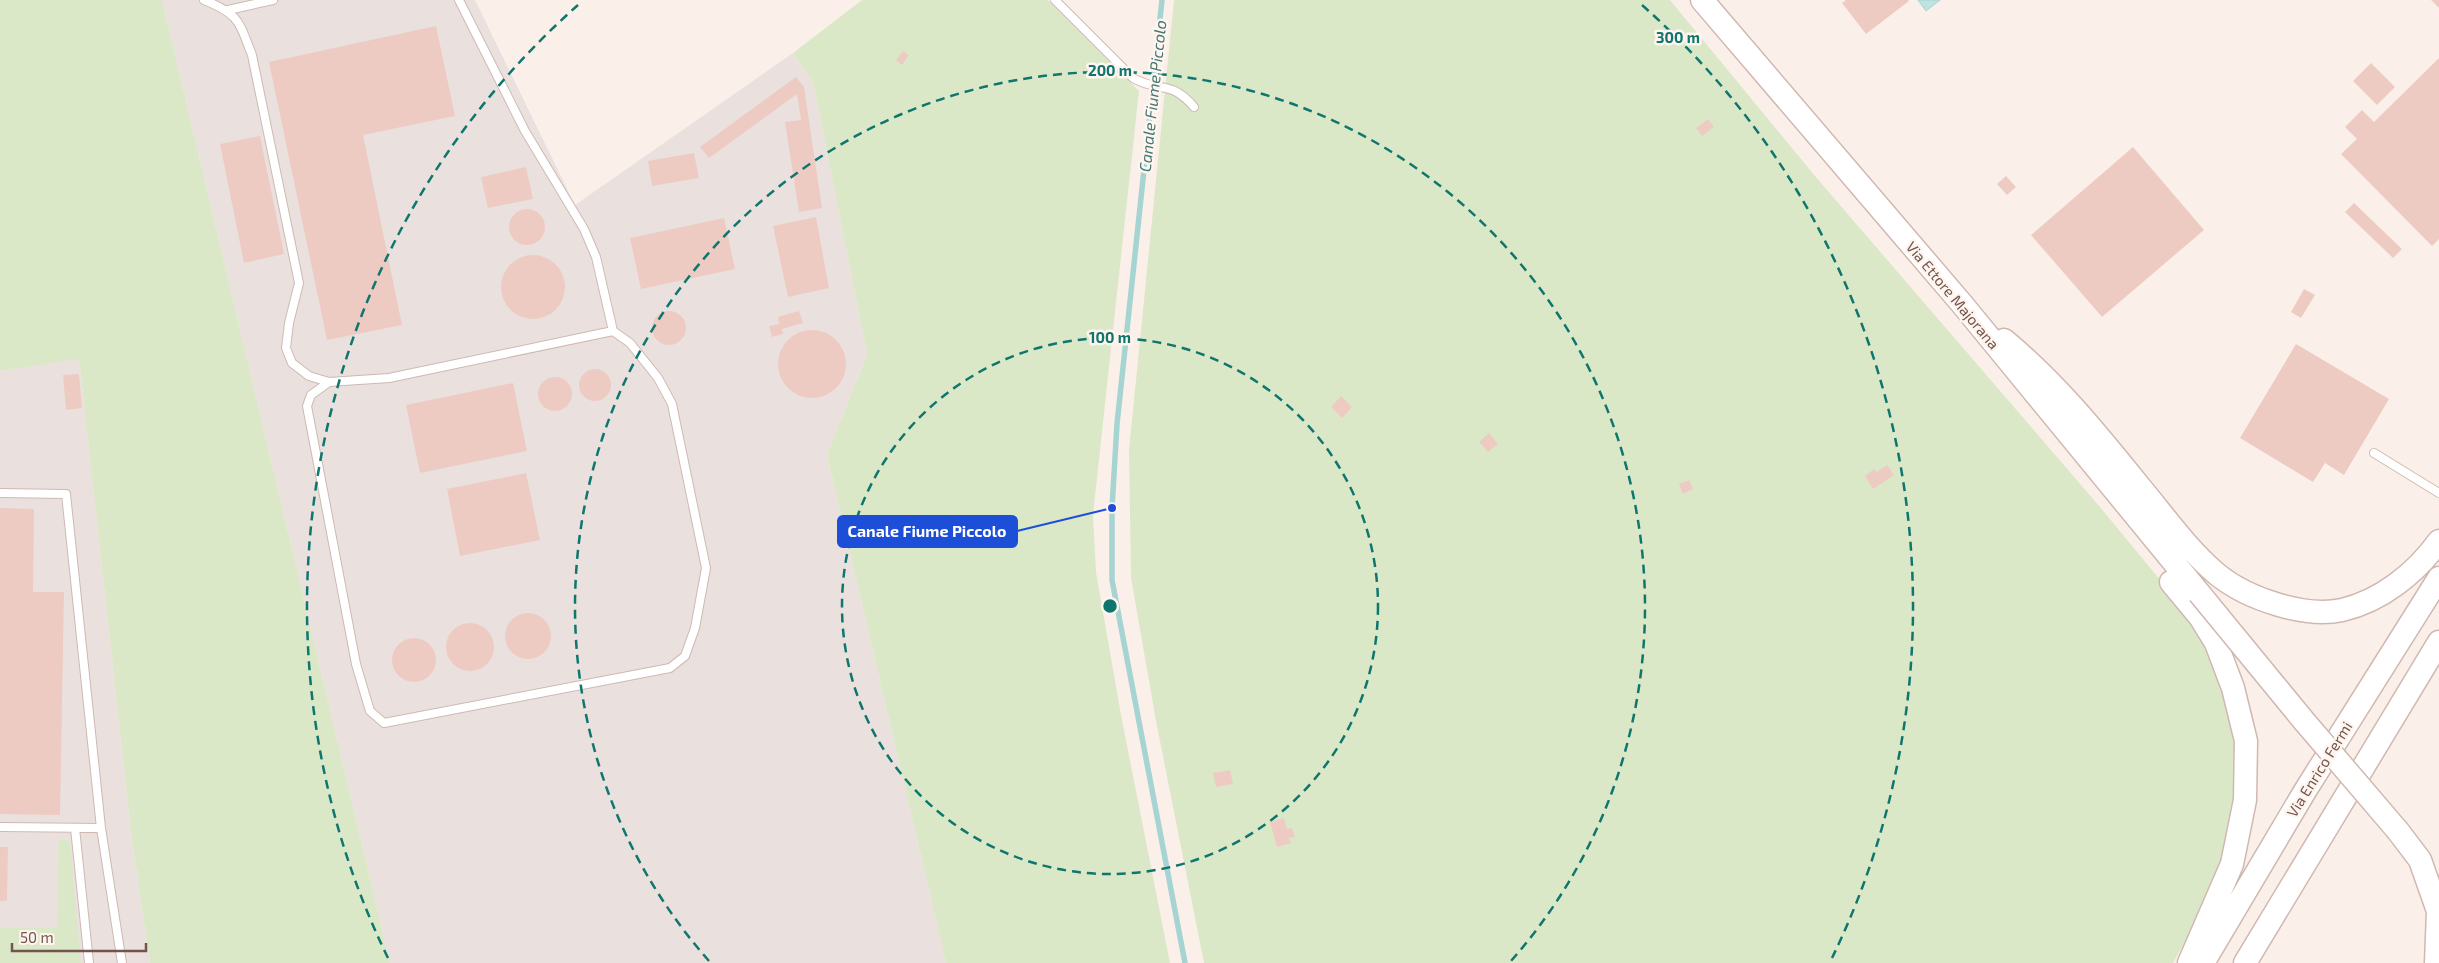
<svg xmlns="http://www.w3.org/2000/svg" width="2439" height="963" font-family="'Exo 2',sans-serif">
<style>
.industrial{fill:#eae1de}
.green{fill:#dbe8c8}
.water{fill:#bee3e1;stroke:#a5d4d2}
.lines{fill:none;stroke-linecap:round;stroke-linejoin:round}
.stream{stroke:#a5d4d2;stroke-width:5.5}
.building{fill:#eecbc2}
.lane-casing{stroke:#ceb9b2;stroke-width:10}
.secondary-casing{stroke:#d0b8b0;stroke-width:25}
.lane{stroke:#fff;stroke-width:8}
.secondary{stroke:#fff;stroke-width:22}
.secondary-bridge-casing{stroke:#d0b8b0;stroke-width:25;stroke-linecap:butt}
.secondary-bridge{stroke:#fff;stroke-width:22}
.ring{fill:none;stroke:#0f766e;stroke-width:2.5;stroke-dasharray:9 6}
.labels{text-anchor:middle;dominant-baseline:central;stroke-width:5;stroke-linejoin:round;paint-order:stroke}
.street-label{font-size:15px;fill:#73544e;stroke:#fef5ef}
.water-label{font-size:16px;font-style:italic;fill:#437776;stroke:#fef5ef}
.centre{fill:#0f766e;stroke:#fef5ef;stroke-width:2.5}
.ring-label{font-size:15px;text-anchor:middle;font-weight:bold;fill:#0f766e;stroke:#fef5ef;stroke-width:5;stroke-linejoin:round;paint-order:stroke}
.leader{fill:none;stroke:#1d4ed8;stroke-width:2}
.callout-dot{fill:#1d4ed8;stroke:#fef5ef;stroke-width:2}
.callout{fill:#1d4ed8;stroke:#1d4ed8;stroke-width:2}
.callout-label{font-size:16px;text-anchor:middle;font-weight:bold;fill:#fff}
</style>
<rect width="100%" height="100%" fill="#fbf0e9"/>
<path class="industrial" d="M 162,0 L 475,0 L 575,205 L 793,53 L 813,82 L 867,354 L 827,455 L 946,963 L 390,963 Z
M 79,358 L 132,841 L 150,963 L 0,963 L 0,371 Z"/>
<path class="green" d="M 0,0 L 162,0 L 390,963 L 150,963 L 132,841 L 79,359 L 0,371 Z
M 862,0 L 1048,0 L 1139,91 L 1093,515 L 1096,572 L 1121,715 L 1170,963 L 946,963 L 827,455 L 867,354 L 813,82 L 793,53 Z
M 1174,0 L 1670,0 L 1815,176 L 2100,507 L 2176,599 L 2209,644 L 2239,744 L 2237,806 L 2225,857 L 2206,904 L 2173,963 L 1204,963 L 1156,721 L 1131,578 L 1129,450 Z
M 58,840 L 70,840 L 81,963 L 0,963 L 0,928 L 57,928 Z"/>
<path class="water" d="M 1918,0 L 1940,0 L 1926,11 Z"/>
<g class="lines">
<path class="stream" d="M 1162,0 L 1117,424 L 1112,508 L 1112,580 L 1185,963"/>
</g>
<path class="building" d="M 1846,0 L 1908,0 L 1909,1 L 1866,34 L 1842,3 Z
M 2431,0 L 2439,0 L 2439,8 Z
M 436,26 L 455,116 L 363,135 L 402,325 L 327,340 L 269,62 Z
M 903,51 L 909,55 L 902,65 L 896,60 Z
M 2439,58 L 2439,239 L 2432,246 L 2341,154 L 2357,139 L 2345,127 L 2362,110 L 2374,122 Z
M 2371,63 L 2395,87 L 2377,105 L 2353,81 Z
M 796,77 L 804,87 L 822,208 L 799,212 L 785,122 L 801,120 L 797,94 L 709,158 L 700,147 Z
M 1708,119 L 1714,127 L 1702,136 L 1696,128 Z
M 260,136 L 284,254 L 244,263 L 220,144 Z
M 2133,147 L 2204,230 L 2102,317 L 2031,235 Z
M 694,153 L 699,178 L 652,186 L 648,161 Z
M 526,167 L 533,199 L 488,208 L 481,177 Z
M 2006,176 L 2016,187 L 2007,195 L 1997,184 Z
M 2354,203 L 2402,249 L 2393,258 L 2345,212 Z
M509 227a18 18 0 1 1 36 0a18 18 0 1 1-36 0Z
M 816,217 L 829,288 L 788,297 L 773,226 Z
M 724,218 L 735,269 L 641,289 L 630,238 Z
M501 287a32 32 0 1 1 64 0a32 32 0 1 1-64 0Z
M 2304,289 L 2315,295 L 2301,318 L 2291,312 Z
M 799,311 L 803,323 L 782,329 L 783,334 L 772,337 L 769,326 L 779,324 L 778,317 Z
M652 328a17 17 0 1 1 34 0a17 17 0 1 1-34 0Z
M778 364a34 34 0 1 1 68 0a34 34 0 1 1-68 0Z
M 2296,344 L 2389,399 L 2344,475 L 2325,463 L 2313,482 L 2240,438 Z
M579 385a16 16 0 1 1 32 0a16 16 0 1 1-32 0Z
M 79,374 L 82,408 L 66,410 L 63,375 Z
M538 394a17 17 0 1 1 34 0a17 17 0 1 1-34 0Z
M 513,383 L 527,451 L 420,473 L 406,405 Z
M 1341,396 L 1352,407 L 1342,418 L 1331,407 Z
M 1489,433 L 1498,444 L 1488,452 L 1479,442 Z
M 1887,465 L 1894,475 L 1873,489 L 1865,476 L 1874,469 L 1877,472 Z
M 526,473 L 540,540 L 460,556 L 447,489 Z
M 1689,480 L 1693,489 L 1683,494 L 1679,484 Z
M 0,508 L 34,509 L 33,592 L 64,592 L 60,815 L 0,814 Z
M505 636a23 23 0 1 1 46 0a23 23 0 1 1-46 0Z
M446 647a24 24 0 1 1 48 0a24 24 0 1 1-48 0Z
M392 660a22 22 0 1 1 44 0a22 22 0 1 1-44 0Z
M 1230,770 L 1233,784 L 1216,787 L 1213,773 Z
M 1284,818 L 1287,829 L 1292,828 L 1295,837 L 1289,838 L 1291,843 L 1277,847 L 1270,822 Z
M 0,847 L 8,847 L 7,901 L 0,901 Z"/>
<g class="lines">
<g class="lane-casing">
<path id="lane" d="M 204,0 C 240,15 238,20 252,55 L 299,283 L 289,323 L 286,348 L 292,363 L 309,376 L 329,382 L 389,378 L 613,331 L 630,343 L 658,378 L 672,404 L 706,568 L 695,628 L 685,656 L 670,668 L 384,723 L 370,711 L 356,664 L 307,406 L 311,395 L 329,382
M 459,0 L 525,131 L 584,229 L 596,257 L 613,331
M 1055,0 L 1133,78 C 1159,93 1170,79 1194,107
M 228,10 L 273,0
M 2374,453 L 2439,493
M 0,493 L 66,494 L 101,828 L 0,827
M 75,828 L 89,963
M 101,828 L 122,963"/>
</g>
<g class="secondary-casing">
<path id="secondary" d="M 1702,0 L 1962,304 L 2199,593
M 2004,340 C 2056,383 2098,435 2140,487 C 2165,517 2188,550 2218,575 C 2248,599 2305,618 2342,610 C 2381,601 2416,573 2439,541
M 2171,582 L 2200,617 L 2216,643 L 2233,688 L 2246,741 L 2245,800 L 2232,864 L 2189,963
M 2398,831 L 2420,860 L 2438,911 L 2436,963
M 2203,963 L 2305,791 L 2439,578
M 2245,963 L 2439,642"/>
</g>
<use href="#lane" class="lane"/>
<use href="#secondary" class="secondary"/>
<g class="secondary-bridge-casing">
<path id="secondary-bridge" d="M 2199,593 L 2304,721 L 2398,831"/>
</g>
<use href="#secondary-bridge" class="secondary-bridge"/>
</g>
<g class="ring">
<circle cx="1110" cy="606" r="268"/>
<path d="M709 961A535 535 0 1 1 1511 961"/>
<path d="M388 958A803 803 0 0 1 578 5M1642 5A803 803 0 0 1 1832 958"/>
</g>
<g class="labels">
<g class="street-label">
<text transform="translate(1953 295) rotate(50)">Via Ettore Majorana</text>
<text transform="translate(2319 769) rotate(-58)">Via Enrico Fermi</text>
</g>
<g class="water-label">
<text transform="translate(1152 96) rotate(-84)">Canale Fiume Piccolo</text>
</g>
</g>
<circle cx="1110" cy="606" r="8" class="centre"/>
<g class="ring-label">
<text x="1678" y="43">300 m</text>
<text x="1110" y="76">200 m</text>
<text x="1110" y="343">100 m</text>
</g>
<path class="leader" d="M1112 508L1017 531"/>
<circle class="callout-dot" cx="1112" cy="508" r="5"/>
<rect class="callout" x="838" y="516" width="179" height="31" rx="5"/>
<g class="callout-label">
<text x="927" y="537">Canale Fiume Piccolo</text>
</g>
<path d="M12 943v8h134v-8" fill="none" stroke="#73544e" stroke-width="2.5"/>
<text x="20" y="943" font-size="15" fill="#73544e" stroke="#fef5ef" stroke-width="4" paint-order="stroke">50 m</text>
</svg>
